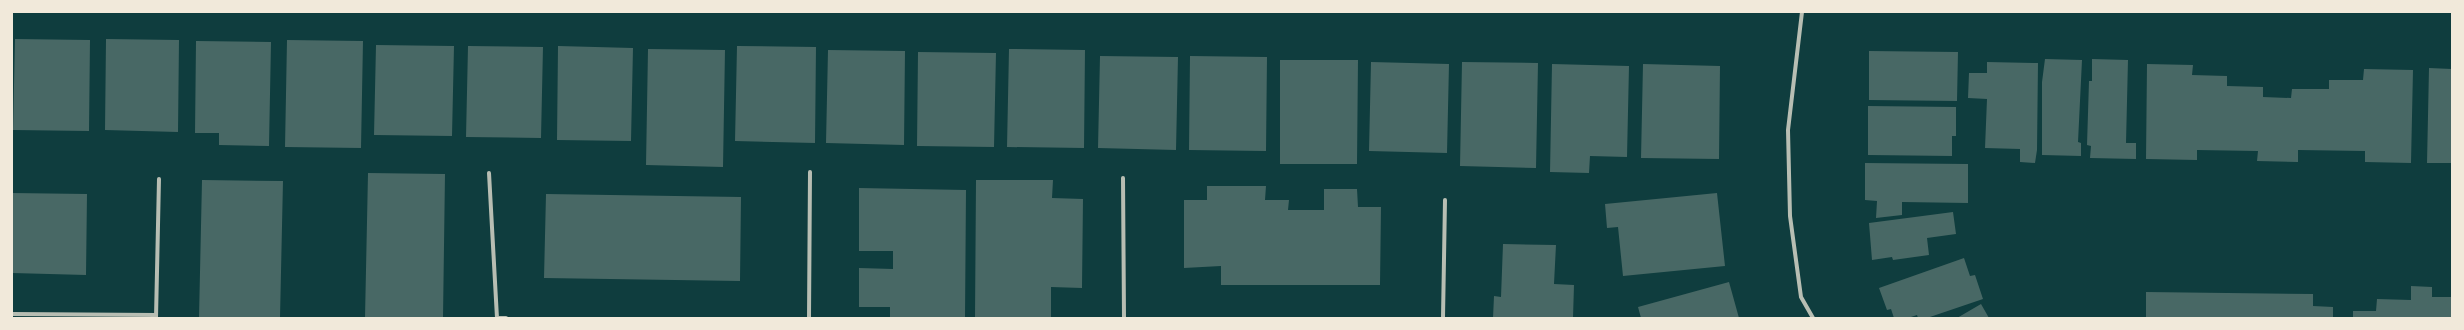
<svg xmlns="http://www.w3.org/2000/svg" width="2464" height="330" font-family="'Source Sans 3',sans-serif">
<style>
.building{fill:#486865}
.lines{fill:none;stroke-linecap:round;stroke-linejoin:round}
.minor{stroke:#b8beb3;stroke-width:4}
</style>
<rect width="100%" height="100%" fill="#0f3d3e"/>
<path class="building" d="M 15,39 L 90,40 L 89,131 L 13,130 Z
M 106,39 L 179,40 L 178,132 L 105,130 Z
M 287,40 L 363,41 L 361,148 L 285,147 Z
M 196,41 L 271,42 L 269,146 L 219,145 L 219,133 L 195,133 Z
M 376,45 L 454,46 L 452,136 L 374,135 Z
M 468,46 L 543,47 L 541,138 L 466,137 Z
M 558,46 L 633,48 L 631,141 L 557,140 Z
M 737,46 L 816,47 L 815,143 L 735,141 Z
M 648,49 L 725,50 L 723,167 L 646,165 Z
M 1009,49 L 1085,50 L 1084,148 L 1007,147 Z
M 828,50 L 905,51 L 904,145 L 826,143 Z
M 1869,51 L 1958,52 L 1957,101 L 1869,100 Z
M 918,52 L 996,53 L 994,147 L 917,146 Z
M 1100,56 L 1178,57 L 1176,150 L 1098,148 Z
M 1190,56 L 1267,57 L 1266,151 L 1189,150 Z
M 2045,59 L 2082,60 L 2078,142 L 2081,143 L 2081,156 L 2042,155 L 2042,82 Z
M 2092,59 L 2128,60 L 2126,143 L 2136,143 L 2136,159 L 2090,158 L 2091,146 L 2087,145 L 2089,81 L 2092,81 Z
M 1280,60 L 1358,60 L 1357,164 L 1280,164 Z
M 1371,62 L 1449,64 L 1447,153 L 1369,151 Z
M 1462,62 L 1538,63 L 1536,168 L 1460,166 Z
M 1987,62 L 2038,63 L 2037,150 L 2035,163 L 2020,162 L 2020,149 L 1985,148 L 1987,99 L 1968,98 L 1969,73 L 1987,73 Z
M 1552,64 L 1629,66 L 1627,157 L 1590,156 L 1589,173 L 1550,172 Z
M 1643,64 L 1720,66 L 1719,159 L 1641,158 Z
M 2147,64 L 2193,65 L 2192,75 L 2227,76 L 2227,86 L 2263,87 L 2263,97 L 2291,98 L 2292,89 L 2329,89 L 2329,80 L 2363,80 L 2364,69 L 2413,70 L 2411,163 L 2365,162 L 2365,151 L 2298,150 L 2298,162 L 2257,161 L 2258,151 L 2197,150 L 2197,160 L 2146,159 Z
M 2429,68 L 2452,69 L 2452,163 L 2427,163 Z
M 1868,106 L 1956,107 L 1956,136 L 1952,136 L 1952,156 L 1868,155 Z
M 1865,163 L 1968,164 L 1968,203 L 1902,202 L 1902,215 L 1876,218 L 1877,201 L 1865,200 Z
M 368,173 L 445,174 L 443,318 L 365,318 Z
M 202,180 L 283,181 L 280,318 L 199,318 Z
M 976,180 L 1053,180 L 1052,198 L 1083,199 L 1082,288 L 1051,287 L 1051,318 L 975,318 Z
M 1207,186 L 1266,186 L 1265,200 L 1289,200 L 1288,210 L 1324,210 L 1324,189 L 1357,189 L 1358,207 L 1381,207 L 1380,285 L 1221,285 L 1221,266 L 1184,268 L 1184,200 L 1207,200 Z
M 859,188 L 966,190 L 965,318 L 890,318 L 890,307 L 859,307 L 859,268 L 893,269 L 893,251 L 859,251 Z
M 12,193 L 87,194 L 86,275 L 12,273 Z
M 1717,193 L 1725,266 L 1623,276 L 1618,227 L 1607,228 L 1605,204 Z
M 546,194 L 741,197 L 740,281 L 544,278 Z
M 1953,212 L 1956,234 L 1927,238 L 1929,255 L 1893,260 L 1892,257 L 1872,260 L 1869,223 Z
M 1503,244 L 1556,245 L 1554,284 L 1574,285 L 1573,318 L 1493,318 L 1494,296 L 1501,297 Z
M 1964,258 L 1970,276 L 1975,275 L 1983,299 L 1927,318 L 1918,318 L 1917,315 L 1908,318 L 1894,318 L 1891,309 L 1887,310 L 1879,288 Z
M 1729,282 L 1739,318 L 1641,318 L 1638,307 Z
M 2411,286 L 2432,287 L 2432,297 L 2452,297 L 2452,318 L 2353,318 L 2353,311 L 2376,311 L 2377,299 L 2411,300 Z
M 2146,292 L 2313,294 L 2313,306 L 2333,307 L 2333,318 L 2146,318 Z
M 1981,304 L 1989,318 L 1957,318 Z"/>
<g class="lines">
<path class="minor" d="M 1802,12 L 1788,130 L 1790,216 L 1801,297 L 1813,318
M 489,173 L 497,318
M 1123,178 L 1124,318
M 12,314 L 156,315
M 156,318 L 159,179
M 497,318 L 506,318
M 809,318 L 810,172
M 1443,318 L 1445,200"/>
</g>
<rect width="2464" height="330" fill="none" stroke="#f1e9da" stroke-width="26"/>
</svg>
